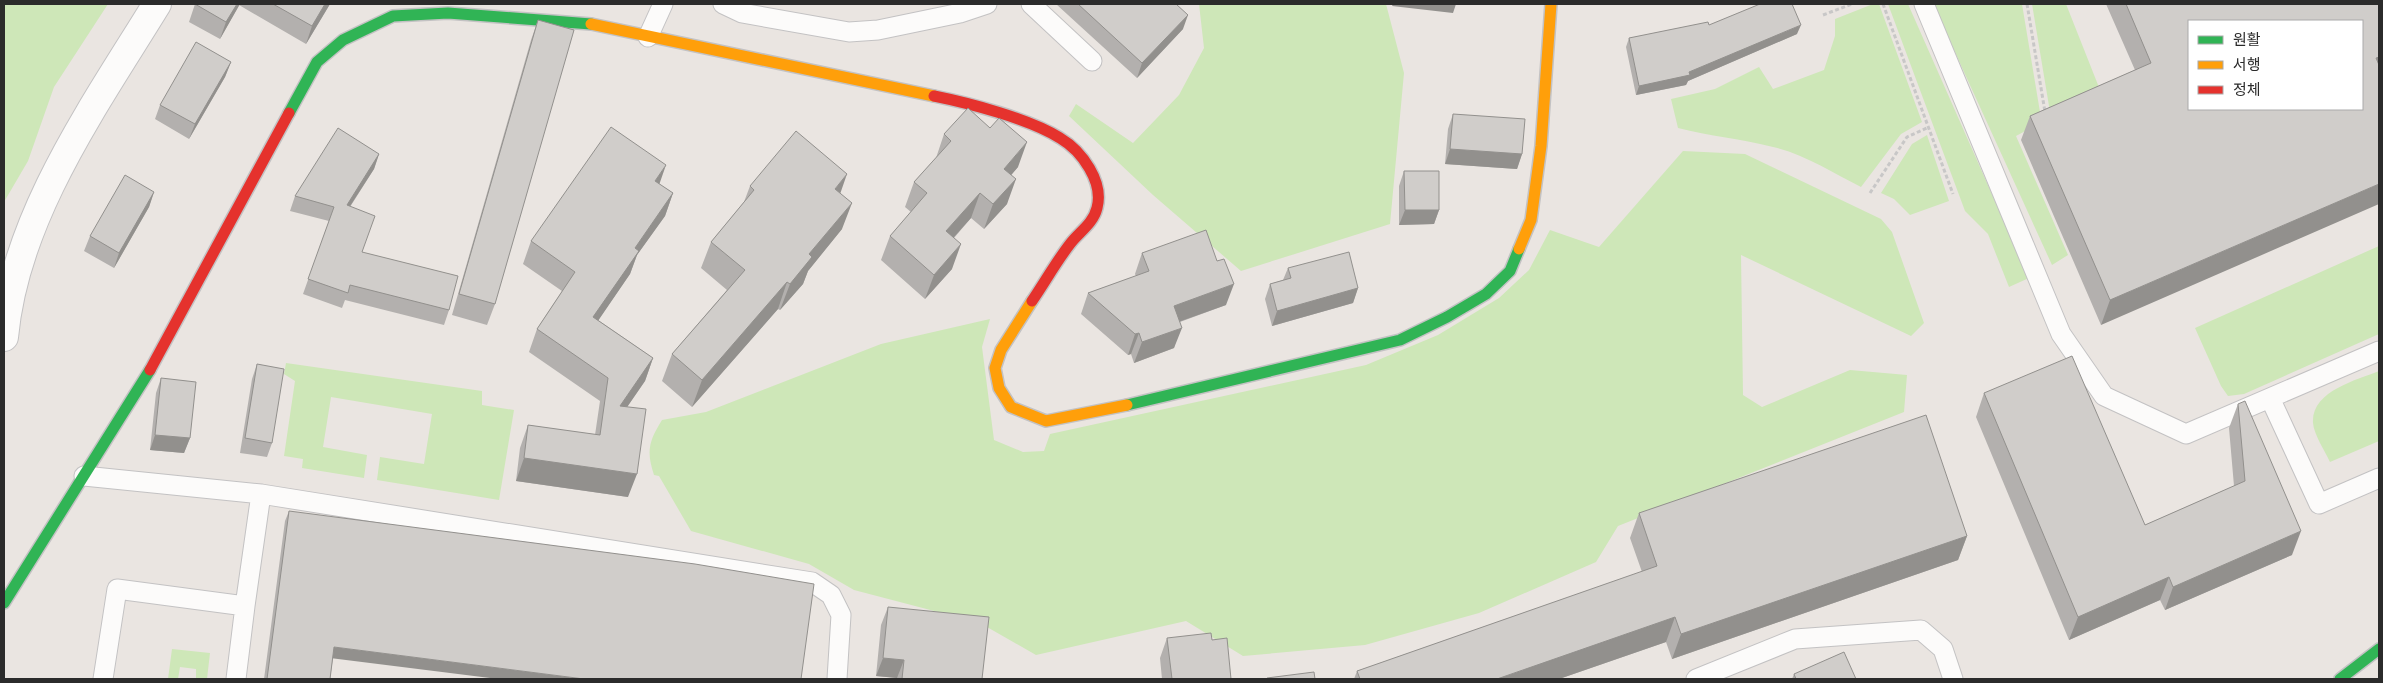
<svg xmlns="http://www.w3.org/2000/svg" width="2383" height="683" font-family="'Archivo Narrow','Noto Sans KR',sans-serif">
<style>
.green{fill:#cee7b8}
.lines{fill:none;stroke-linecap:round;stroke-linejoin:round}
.lane-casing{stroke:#c3c2c3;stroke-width:21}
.street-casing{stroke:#c3c2c3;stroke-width:30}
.fast-casing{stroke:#c3c2c3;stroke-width:14}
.slow-casing{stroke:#c3c2c3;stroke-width:14}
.jam-casing{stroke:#c3c2c3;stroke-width:14}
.path{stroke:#c8c7c7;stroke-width:3;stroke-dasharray:4 2.5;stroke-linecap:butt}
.lane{stroke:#fcfbfa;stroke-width:19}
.street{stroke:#fcfbfa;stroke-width:28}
.fast{stroke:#30b455;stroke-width:11}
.slow{stroke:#ff9f0a;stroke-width:11}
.jam{stroke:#e5322d;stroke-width:11}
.wall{fill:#b3b0ae}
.shaded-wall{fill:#92908d}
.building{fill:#d0cdca;stroke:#92908d;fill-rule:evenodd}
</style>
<rect width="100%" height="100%" fill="#eae5e1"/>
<path class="green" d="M 4,4 L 108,4 L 54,87 L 28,161 L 4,202 Z
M 1199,4 L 1386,4 L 1404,73 L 1390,224 L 1241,271 L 1153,195 L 1069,116 L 1076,104 L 1133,143 L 1179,95 L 1204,48 Z
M 1873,4 L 1879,4 L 1922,122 L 1901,134 L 1861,187 C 1833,173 1804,154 1773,147 C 1742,139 1709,136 1678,128 L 1671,99 L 1715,89 L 1759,67 L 1773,89 L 1824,70 L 1835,36 L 1835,19 Z
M 1888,4 L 1908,4 L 2029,278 L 2009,287 L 1988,234 L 1965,211 Z
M 1933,4 L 2022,4 L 2041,118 L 2038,124 L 2016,136 L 2068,255 L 2052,265 Z
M 2032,4 L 2066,4 L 2104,100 L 2050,112 Z
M 1927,135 L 1949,201 L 1910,215 L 1894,199 L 1881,193 L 1912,144 Z
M 1683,151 L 1745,154 L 1881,219 L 1892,232 L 1924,323 L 1911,336 L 1741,255 L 1743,395 L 1762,407 L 1850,370 L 1907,375 L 1904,412 L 1618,526 L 1596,562 L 1479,613 L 1365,645 L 1243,656 L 1186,621 L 1036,655 L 980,623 L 854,590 L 809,564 L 691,531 L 659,476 L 654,475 C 646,451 649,441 662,420 L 706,412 L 881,344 L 990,319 L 982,347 L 994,440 L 1023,452 L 1044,451 L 1050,434 L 1366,365 L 1438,335 L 1499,298 L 1529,270 L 1550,230 L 1599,247 Z
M 2379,246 L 2379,334 L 2244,394 L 2228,396 L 2221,386 L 2195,328 Z
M 286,363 L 482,391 L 482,405 L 514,410 L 499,500 L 377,480 L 380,457 L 424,464 L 432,414 L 331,397 L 323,447 L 367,455 L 364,478 L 302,468 L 303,459 L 284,456 L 295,381 L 284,374 Z
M 2379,371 L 2379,441 L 2330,462 C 2325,451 2314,435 2313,423 C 2311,391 2357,380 2379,371 Z
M 172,649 L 210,653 L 207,679 L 196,679 L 196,669 L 180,667 L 178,679 L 168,679 Z"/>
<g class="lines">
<g class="lane-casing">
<path id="lane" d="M 723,4 L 742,13 L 849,32 L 878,30 L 960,13 L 987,4
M 1031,4 L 1092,61
M 1924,4 L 2061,334 L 2104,396 L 2186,434 L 2379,351
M 648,37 L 663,4
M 2270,398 L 2319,504 L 2379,478
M 84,476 L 261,494 L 812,582 L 831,595 L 841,615 L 837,679
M 245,606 L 261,494
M 103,679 L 117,589 L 245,606 L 236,679
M 1696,679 L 1795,639 L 1921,630 L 1943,649 L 1953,679"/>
</g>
<g class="street-casing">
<path id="street" d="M 4,337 C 15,216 95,105 157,4"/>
</g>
<g class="fast-casing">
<path id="fast" d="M 289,113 L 317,62 L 343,40 L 393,16 L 448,13 L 591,24
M 1127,405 L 1400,340 L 1447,317 L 1486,294 L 1510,271 L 1519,249
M 4,603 L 150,370
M 2340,679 L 2379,649"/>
</g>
<g class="slow-casing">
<path id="slow" d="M 591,24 L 934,96
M 1519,249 L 1531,220 L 1541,146 L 1551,4
M 1032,301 L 1001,350 L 995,368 L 999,388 L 1011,407 L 1046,421 L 1127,405"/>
</g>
<g class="jam-casing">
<path id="jam" d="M 934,96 C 969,103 1030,119 1060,138 C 1082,151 1104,182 1097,208 C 1093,224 1079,232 1070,244 C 1056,262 1045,282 1032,301
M 150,370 L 289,113"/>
</g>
<path class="path" d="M 1883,4 L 1953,194
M 2027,4 L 2045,112
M 1823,15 L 1852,4
M 1870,193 L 1907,137 L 1929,127"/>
<use href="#lane" class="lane"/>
<use href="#street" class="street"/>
<use href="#fast" class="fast"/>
<use href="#slow" class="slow"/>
<use href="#jam" class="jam"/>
</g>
<path class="wall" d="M 195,4 L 330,4 L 306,44 L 239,5 L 220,39 L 189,22 Z
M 1056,4 L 1176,4 L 1183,29 L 1137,78 Z
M 2106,4 L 2379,4 L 2101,325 L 2021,140 L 2030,116 L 2135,70 Z
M 538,20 L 495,304 L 487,325 L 452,315 L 531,40 Z
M 1709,25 L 1797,34 L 1688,81 L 1686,85 L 1636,95 L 1626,47 L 1629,38 Z
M 231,62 L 225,77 L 189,139 L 155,119 L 160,105 Z
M 1453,114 L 1522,154 L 1517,169 L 1445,164 L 1448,129 Z
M 944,134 L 1018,167 L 1011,175 L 1007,204 L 984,229 L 971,218 L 954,238 L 952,269 L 925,299 L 881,260 L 890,236 L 911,212 L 905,207 L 914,182 L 936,158 Z
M 379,154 L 374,169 L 350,207 L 362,252 L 449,310 L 444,325 L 345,300 L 342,308 L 303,294 L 329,221 L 290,211 L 295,196 Z
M 1404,171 L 1439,210 L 1434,224 L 1399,225 L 1399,186 Z
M 659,184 L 673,193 L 665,216 L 637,255 L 630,274 L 598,320 L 653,358 L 645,381 L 627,407 L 628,497 L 516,481 L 520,448 L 528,425 L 595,435 L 600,401 L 529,352 L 537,329 L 562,291 L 523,264 L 531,241 Z
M 750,186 L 840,193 L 842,229 L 808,271 L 803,284 L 780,310 L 778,309 L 692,407 L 662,381 L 672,354 L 727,290 L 701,268 L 711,242 L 744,202 Z
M 154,192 L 149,207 L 114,268 L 84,251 L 90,236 Z
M 1142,253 L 1226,305 L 1180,322 L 1174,348 L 1134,363 L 1131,354 L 1128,355 L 1081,314 L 1088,293 L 1136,276 L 1135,274 Z
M 1288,268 L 1358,288 L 1353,303 L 1272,326 L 1265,299 L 1270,284 L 1283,280 Z
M 257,364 L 272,443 L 267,457 L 240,453 L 252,379 Z
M 161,378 L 190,438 L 184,453 L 150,450 L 156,393 Z
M 1984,393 L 2145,525 L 2234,486 L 2229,428 L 2238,404 L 2292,555 L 2165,610 L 2160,600 L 2069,640 L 1976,417 Z
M 289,511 L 333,658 L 330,679 L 264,679 L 285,521 Z
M 1639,513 L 1967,536 L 1958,560 L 1672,659 L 1666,642 L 1559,679 L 1354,679 L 1357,671 L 1642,572 L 1630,538 Z
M 888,607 L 982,679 L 897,679 L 897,678 L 876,676 L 881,625 Z
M 1167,638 L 1212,640 L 1231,679 L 1162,679 L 1160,658 Z
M 1794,674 L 1856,679 L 1792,679 Z"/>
<path class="shaded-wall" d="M 237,4 L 240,4 L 220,39 L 226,22 Z
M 325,4 L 330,4 L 306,44 L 312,26 Z
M 1393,4 L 1456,4 L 1453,13 L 1392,6 Z
M 1188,15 L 1183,29 L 1137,78 L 1142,63 Z
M 1801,25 L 1797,34 L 1688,81 L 1686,85 L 1636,95 L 1639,86 L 1689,72 Z
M 2379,57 L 2379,78 L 2376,58 Z
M 231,62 L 225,77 L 189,139 L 195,124 Z
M 1027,142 L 1018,167 L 995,194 L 1004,169 Z
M 1450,149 L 1522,154 L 1517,169 L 1445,164 Z
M 379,154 L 374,169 L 341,220 L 347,205 Z
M 666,165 L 658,188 L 655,181 Z
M 847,174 L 838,200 L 835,189 Z
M 1016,179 L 1007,204 L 984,229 L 993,204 Z
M 2379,184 L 2379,204 L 2101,325 L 2110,300 Z
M 154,192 L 149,207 L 114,268 L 119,253 Z
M 673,193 L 665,216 L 637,255 L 630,274 L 585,340 L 593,317 L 635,248 Z
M 980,193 L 971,218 L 937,256 L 946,231 Z
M 852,203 L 842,229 L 808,271 L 803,284 L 780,310 L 790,284 L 809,254 Z
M 1405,210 L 1439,210 L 1434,224 L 1399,225 Z
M 961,244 L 952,269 L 925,299 L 934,275 Z
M 787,282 L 778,309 L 692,407 L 702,380 Z
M 1234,284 L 1226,305 L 1167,326 L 1174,306 Z
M 1358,288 L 1353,303 L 1272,326 L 1277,311 Z
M 1182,328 L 1174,348 L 1134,363 L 1142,342 Z
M 1139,333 L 1131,354 L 1128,355 L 1135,334 Z
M 653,358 L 645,381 L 612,429 L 620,406 Z
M 155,435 L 190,438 L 184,453 L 150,450 Z
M 524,458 L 637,474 L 628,497 L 516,481 Z
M 2301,531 L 2292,555 L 2165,610 L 2173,587 Z
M 1967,536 L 1958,560 L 1672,659 L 1681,634 Z
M 2169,577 L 2160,600 L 2069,640 L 2078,617 Z
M 1675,617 L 1666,642 L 1559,679 L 1497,679 Z
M 334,647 L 584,679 L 498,679 L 330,658 Z
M 883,658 L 904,660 L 897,678 L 876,676 Z"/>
<path class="building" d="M 195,4 L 237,4 L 226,22 Z
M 273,4 L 325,4 L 312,26 Z
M 1078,4 L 1176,4 L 1188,15 L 1142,63 Z
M 1760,4 L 1792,4 L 1801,25 L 1689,72 L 1690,75 L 1639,86 L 1629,38 L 1708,22 L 1709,25 Z
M 2126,4 L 2379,4 L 2379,57 L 2376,58 L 2379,65 L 2379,184 L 2110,300 L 2030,116 L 2151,63 ZM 2189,21 L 2362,21 L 2362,109 L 2189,109 Z
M 538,20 L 574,30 L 495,304 L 459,294 Z
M 196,42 L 231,62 L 195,124 L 160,105 Z
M 968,108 L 990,128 L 999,118 L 1027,142 L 1004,169 L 1016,179 L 993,204 L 980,193 L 946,231 L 961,244 L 934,275 L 890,236 L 927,193 L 914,182 L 951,141 L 944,134 Z
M 1453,114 L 1525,119 L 1522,154 L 1450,149 Z
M 611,127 L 666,165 L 655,181 L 673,193 L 635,248 L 639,251 L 593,317 L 653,358 L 620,406 L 646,409 L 637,474 L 524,458 L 528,425 L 600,435 L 608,378 L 537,329 L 575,272 L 531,241 Z
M 338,128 L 379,154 L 347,205 L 375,216 L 362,252 L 458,276 L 449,310 L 350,285 L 348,293 L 308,279 L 334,207 L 295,196 Z
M 796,131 L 847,174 L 835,189 L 852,203 L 809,254 L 812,257 L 790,284 L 787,282 L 702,380 L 672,354 L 745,270 L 711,242 L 754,190 L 750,186 Z
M 1404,171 L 1439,171 L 1439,210 L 1405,210 Z
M 125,175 L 154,192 L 119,253 L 90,236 Z
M 1206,230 L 1217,261 L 1224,259 L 1234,284 L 1174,306 L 1182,328 L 1142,342 L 1139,333 L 1135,334 L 1088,293 L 1149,271 L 1142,253 Z
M 1349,252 L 1358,288 L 1277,311 L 1270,284 L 1291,278 L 1288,268 Z
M 2072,356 L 2145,525 L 2245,481 L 2238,404 L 2245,401 L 2301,531 L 2173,587 L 2169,577 L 2078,617 L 1984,393 Z
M 257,364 L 284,369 L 272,443 L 245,438 Z
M 161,378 L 196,382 L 190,438 L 155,435 Z
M 1926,415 L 1967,536 L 1681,634 L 1675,617 L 1497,679 L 1360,679 L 1357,671 L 1657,566 L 1639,513 Z
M 289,511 L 695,564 L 814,584 L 801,679 L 584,679 L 334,647 L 330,679 L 267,679 Z
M 888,607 L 989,617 L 982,679 L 902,679 L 904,660 L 883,658 Z
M 1211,633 L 1212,640 L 1227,638 L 1231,679 L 1172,679 L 1167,638 Z
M 1844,652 L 1856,679 L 1796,679 L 1794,674 Z
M 1314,672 L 1315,679 L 1267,679 L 1267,678 Z"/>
<rect width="2383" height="683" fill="none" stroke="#2b2b2b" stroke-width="10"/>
<rect x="2188" y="20" width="175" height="90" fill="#ffffff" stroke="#aaaaaa"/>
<rect x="2198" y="36" width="25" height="8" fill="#30b455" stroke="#aaaaaa"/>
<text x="2233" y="45" font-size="15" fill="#2b2b2b">원활</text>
<rect x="2198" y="61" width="25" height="8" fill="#ff9f0a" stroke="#aaaaaa"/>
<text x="2233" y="70" font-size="15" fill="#2b2b2b">서행</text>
<rect x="2198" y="86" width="25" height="8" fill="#e5322d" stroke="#aaaaaa"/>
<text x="2233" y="95" font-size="15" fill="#2b2b2b">정체</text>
</svg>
